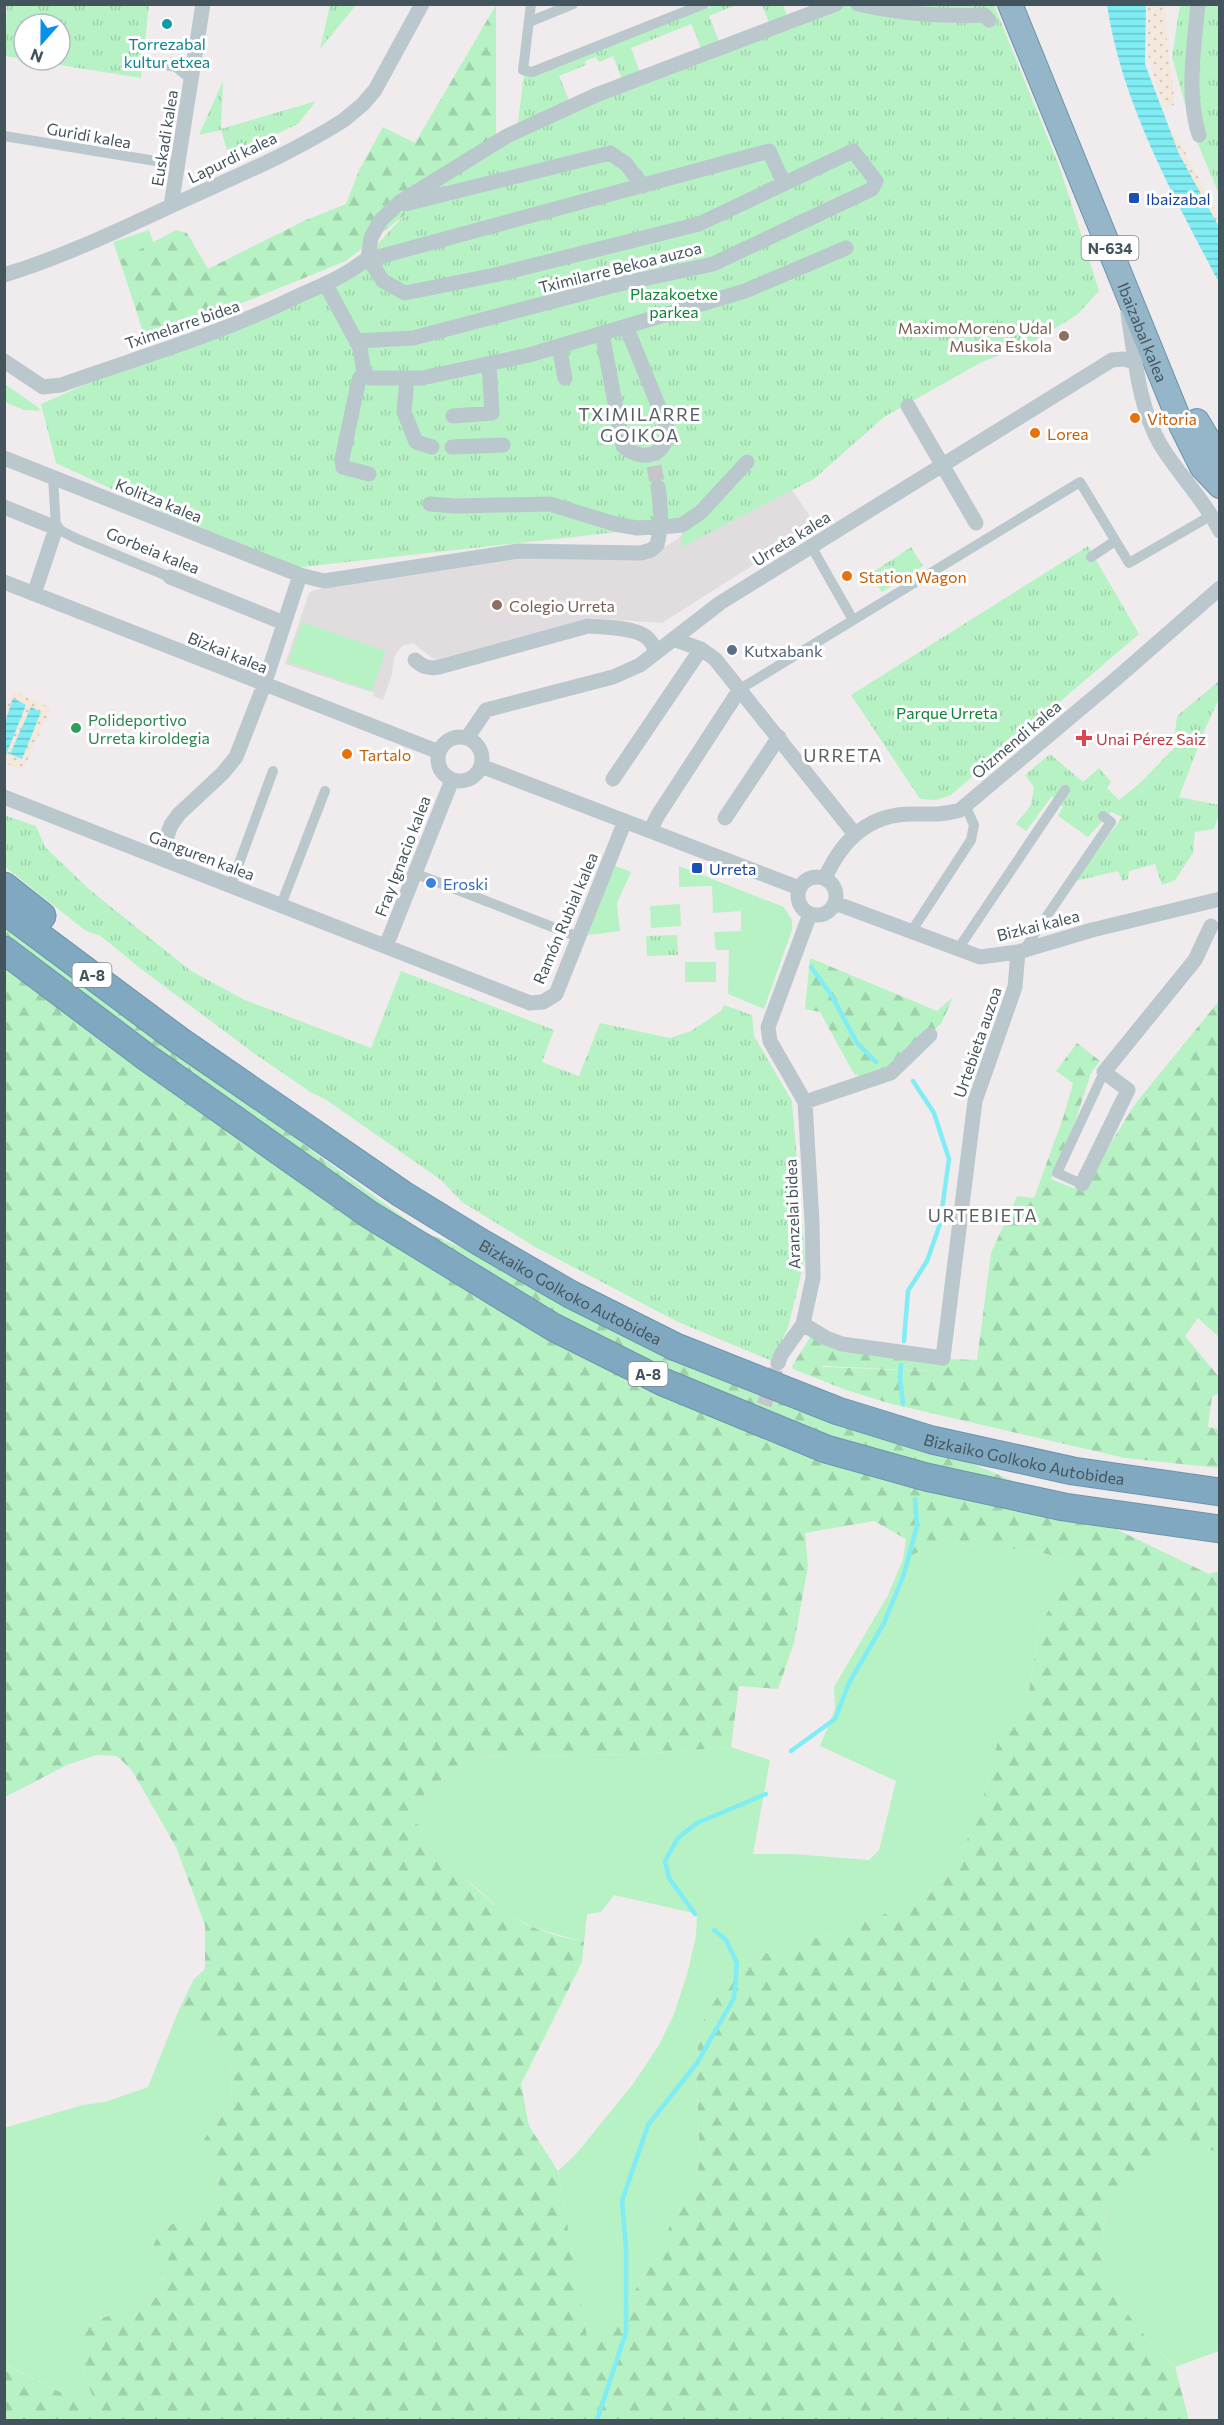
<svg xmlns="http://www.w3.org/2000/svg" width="1224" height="2425" font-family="Commissioner,sans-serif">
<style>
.education{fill:#e1dddf}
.grass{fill:#b6f2c4}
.forest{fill:url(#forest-firs);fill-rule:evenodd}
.sand{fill:url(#sand-dots)}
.park{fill:url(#park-tufts);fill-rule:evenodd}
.water{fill:url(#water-rules)}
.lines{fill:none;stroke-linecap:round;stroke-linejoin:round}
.stream{stroke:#7fedf3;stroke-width:4.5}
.minor-tunnel{stroke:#c5c6c9;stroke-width:15;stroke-dasharray:15 8;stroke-linecap:butt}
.trunk-casing{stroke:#6b94ac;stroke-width:26}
.motorway-casing{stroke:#6b94ac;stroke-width:29}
.pedestrian{stroke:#bac8ce;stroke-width:10}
.minor{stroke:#bac8ce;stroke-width:15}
.trunk{stroke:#95b6c8;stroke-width:24}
.motorway{stroke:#80a9c1;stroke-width:27}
.culture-dot{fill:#0f9aa8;stroke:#fff;stroke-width:2}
.transit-dot{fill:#1a4fb4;stroke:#fff;stroke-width:2}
.education-dot{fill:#8d6e63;stroke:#fff;stroke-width:2}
.food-dot{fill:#e8710a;stroke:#fff;stroke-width:2}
.service-dot{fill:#5c6f8a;stroke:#fff;stroke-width:2}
.leisure-dot{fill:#2e9e5b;stroke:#fff;stroke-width:2}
.health-dot{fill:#e0444e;stroke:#fff;stroke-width:2}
.shop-dot{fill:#3f7fe0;stroke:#fff;stroke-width:2}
.labels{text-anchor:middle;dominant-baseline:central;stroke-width:6;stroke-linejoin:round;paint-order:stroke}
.shield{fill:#fff;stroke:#7c878d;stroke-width:1.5}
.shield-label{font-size:15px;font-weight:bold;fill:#44545c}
.culture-label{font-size:16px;fill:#0d838f;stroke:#fff}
.street-label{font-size:16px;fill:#44545c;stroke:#fff}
.transit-label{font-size:16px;fill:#164399;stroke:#fff;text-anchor:start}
.park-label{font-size:16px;fill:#0e8336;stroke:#fff}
.education-label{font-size:16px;fill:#785e54;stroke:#fff;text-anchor:end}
.food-label{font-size:16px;fill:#c56008;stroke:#fff;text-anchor:start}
.service-label{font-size:16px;fill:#4e5e75;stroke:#fff;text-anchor:start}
.leisure-label{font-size:16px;fill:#27864d;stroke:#fff;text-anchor:start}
.health-label{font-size:16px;fill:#be3a42;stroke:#fff;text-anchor:start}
.shop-label{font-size:16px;fill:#366cbe;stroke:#fff;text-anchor:start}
.neighbourhood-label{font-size:18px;letter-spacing:1.5px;fill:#595f62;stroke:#fff}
</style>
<defs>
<pattern id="forest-firs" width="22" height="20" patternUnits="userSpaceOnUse" patternTransform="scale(1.5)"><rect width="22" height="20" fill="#b6f2c4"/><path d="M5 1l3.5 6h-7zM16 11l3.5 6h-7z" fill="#9ed1ab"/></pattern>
<pattern id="sand-dots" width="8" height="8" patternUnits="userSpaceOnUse" patternTransform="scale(1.5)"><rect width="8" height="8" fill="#f3e8db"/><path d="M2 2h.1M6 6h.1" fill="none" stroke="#d2c9be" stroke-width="1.8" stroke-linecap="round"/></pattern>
<pattern id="park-tufts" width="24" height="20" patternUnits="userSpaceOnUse" patternTransform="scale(1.5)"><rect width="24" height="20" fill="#b6f2c4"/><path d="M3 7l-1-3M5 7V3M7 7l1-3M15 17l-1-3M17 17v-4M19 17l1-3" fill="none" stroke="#9ed1ab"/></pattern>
<pattern id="water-rules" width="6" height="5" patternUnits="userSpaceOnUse" patternTransform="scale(1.5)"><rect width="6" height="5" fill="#7fedf3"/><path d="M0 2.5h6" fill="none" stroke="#6ac3c8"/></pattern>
</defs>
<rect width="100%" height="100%" fill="#f0eced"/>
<path class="education" d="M 790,487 L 816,525 L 662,623 L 589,618 L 435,660 L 413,643 L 402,646 L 394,657 L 392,674 L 383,700 L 373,696 L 374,693 L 285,664 L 309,593 L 314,590 L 519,556 L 651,556 L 692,529 Z"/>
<path class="grass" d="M 149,230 L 171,293 L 135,305 L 113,242 Z
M 5,384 L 39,408 L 40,411 L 24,410 L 5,402 Z
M 302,622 L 386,651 L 372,691 L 288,662 Z
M 613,865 L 631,872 L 617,903 L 620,931 L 589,935 L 589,923 Z
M 679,866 L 784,907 L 792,920 L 792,930 L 764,1009 L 728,994 L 729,950 L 716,950 L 714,932 L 741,931 L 741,911 L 713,913 L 712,886 L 679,887 Z
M 680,904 L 681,926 L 651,928 L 650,906 Z
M 685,962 L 716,962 L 716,982 L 685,982 Z
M 943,1541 L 1041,1552 L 1082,1566 L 1065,1584 L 1039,1626 L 1028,1698 L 1000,1733 L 979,1813 L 965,1844 L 943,1878 L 916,1902 L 838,1932 L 772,1950 L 745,1965 L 727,1983 L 706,2014 L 699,2034 L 696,2073 L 700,2156 L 697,2176 L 636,2289 L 595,2338 L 588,2343 L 558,2171 L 576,2154 L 633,2084 L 659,2045 L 674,2014 L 688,1971 L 696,1936 L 697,1914 L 614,1895 L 601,1912 L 587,1914 L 584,1942 L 535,1928 L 503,1912 L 408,1826 L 425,1794 L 470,1757 L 640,1754 L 731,1747 L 770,1760 L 753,1854 L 793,1854 L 869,1860 L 879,1850 L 896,1781 L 820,1746 L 835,1709 L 834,1687 L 888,1595 L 903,1559 Z
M 178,2012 L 223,2043 L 230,2061 L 232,2094 L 226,2110 L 204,2139 L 218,2171 L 219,2198 L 208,2210 L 162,2228 L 153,2246 L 165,2294 L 92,2322 L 79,2360 L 95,2403 L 62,2393 L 5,2364 L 4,2128 L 83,2105 L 105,2102 L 148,2087 Z
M 1169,2140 L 1220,2152 L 1219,2351 L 1175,2367 L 1149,2341 L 1101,2280 L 1105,2210 L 1157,2149 Z"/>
<path class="forest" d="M 496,5 L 496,143 L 346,261 L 146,342 L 120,260 L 176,230 L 187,233 L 208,269 L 306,220 L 346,204 L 359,170 L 383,127 L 415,143 Z
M 5,921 L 59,965 L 422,1231 L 1037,1491 L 1209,1574 L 1219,1571 L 1219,2152 L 1169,2140 L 1157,2149 L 1105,2210 L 1101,2280 L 1149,2341 L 1175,2367 L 1189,2420 L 5,2420 L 4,2364 L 62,2393 L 95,2403 L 79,2360 L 78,2335 L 92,2322 L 165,2294 L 153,2246 L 162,2228 L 208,2210 L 219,2198 L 218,2171 L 204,2139 L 226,2110 L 232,2094 L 230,2061 L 223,2043 L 178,2012 L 194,1979 L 205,1969 L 205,1925 L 176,1847 L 131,1769 L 117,1756 L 96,1755 L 67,1765 L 5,1797 ZM 874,1521 L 906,1539 L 903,1559 L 943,1541 L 1041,1552 L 1082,1566 L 1065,1584 L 1039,1626 L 1028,1698 L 1000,1733 L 979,1813 L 965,1844 L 943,1878 L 916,1902 L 838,1932 L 772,1950 L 745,1965 L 727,1983 L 706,2014 L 699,2034 L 696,2073 L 700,2156 L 697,2176 L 636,2289 L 595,2338 L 588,2342 L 558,2171 L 529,2126 L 521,2084 L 582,1962 L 584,1942 C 568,1938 551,1935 535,1928 C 486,1909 452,1863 418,1825 L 414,1822 L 409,1825 L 425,1794 L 470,1757 L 640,1754 L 731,1747 L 739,1686 L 778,1689 L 794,1643 L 808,1566 L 805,1533 Z
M 810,958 L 937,1011 L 953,997 L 942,1022 L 898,1067 L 871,1081 L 854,1074 L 820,1012 L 805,1009 Z
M 1219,1001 L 1219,1337 L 1198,1318 L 1185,1336 L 1219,1377 L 1219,1394 L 1212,1396 L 1208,1427 L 1219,1429 L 1219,1468 L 1125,1458 L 892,1404 L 846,1390 L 793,1369 L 792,1366 L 811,1336 L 946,1359 L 977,1360 L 991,1253 L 1017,1196 L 1034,1198 L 1064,1115 L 1073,1083 L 1056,1071 L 1077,1043 L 1100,1061 L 1091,1073 L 1075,1122 L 1051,1179 L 1081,1191 L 1135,1104 ZM 822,1366 L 932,1371 L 822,1367 Z"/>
<path class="sand" d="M 1148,5 L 1166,5 C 1163,38 1174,71 1174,105 L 1165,108 L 1162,104 L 1148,55 Z
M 1176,135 L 1219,216 L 1219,247 L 1166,139 Z
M 13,690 L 51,708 L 23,770 L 5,763 L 5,709 Z"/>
<path class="park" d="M 330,4 L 356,5 L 320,49 L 330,5 Z
M 7,5 L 149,5 L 141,78 L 28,60 L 60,60 L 60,24 L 24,24 L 24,59 L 5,56 Z
M 714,5 L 736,5 L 709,16 L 722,49 L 772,30 L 762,5 L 783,5 L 790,23 L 836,5 L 994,5 L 1060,168 L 1099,291 L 1078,314 L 1035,341 L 980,363 L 884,417 L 814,479 L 682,547 L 681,525 L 284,569 L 56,463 L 41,404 L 358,265 L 439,178 L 517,131 L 524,73 L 532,77 ZM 691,24 L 704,55 L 642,78 L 631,48 ZM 613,56 L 624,85 L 568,107 L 568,98 L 559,76 L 586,65 L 585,61 L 596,57 L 599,62 Z
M 1180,5 L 1219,5 L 1219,194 L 1192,130 L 1172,57 Z
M 223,81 L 221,129 L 316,101 L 298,124 L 229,156 L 221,130 L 199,135 Z
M 1088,546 L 1139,634 L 951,795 L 936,800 L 920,799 L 851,695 Z
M 911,547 L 923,566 L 882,592 L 870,574 Z
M 1219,681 L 1219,699 L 1205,729 L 1179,797 L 1219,805 L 1219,814 L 1214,829 L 1195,832 L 1193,853 L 1175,880 L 1162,885 L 1155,864 L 1129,871 L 1128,879 L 1122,881 L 1118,871 L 1075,881 L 1122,817 L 1111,812 L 1088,837 L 1058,816 L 1063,807 L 1052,796 L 1026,831 L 1016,824 L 1031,805 L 1034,787 L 1025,775 L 1050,754 L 1083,782 L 1099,768 L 1111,782 L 1107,788 L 1119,800 L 1140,783 L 1173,749 L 1177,716 Z
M 4,815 L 36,826 L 45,847 L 90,890 L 191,971 L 245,1000 L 371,1048 L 401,971 L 554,1030 L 542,1062 L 579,1076 L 600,1023 L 670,1038 L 691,1031 L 721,1011 L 724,1005 L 752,1015 L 754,1036 L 792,1101 L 805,1258 L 788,1328 L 772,1361 L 676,1321 L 537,1248 L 462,1202 L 441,1180 L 325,1099 L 312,1093 L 255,1054 L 141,969 L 101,936 L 86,931 L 5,867 Z
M 677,935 L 678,955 L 647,956 L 646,936 Z"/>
<path class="water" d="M 1107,5 L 1146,5 L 1145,64 L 1179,154 L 1219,227 L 1219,283 C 1173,194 1122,105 1107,5 Z
M 13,698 L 26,705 L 6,755 L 5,722 Z
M 31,707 L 41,712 L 22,759 L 10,754 Z"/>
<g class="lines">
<path class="stream" d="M 811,967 L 832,996 L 857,1043 L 876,1062
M 904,1341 L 908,1291 L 927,1261 L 940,1224 L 949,1159 L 934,1113 L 913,1081
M 901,1365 L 900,1378 L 903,1404
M 791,1751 L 835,1719 L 849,1683 L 884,1623 L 904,1574 L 917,1526 L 915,1499
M 695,1914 L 669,1878 L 665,1861 L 678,1838 L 697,1823 L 766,1794
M 597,2420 L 626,2332 L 626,2248 L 622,2201 L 648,2125 L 697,2063 L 734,1998 L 737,1963 L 726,1940 L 714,1930"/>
<path class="minor-tunnel" d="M 654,466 L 658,487
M 757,1427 L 778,1363"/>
<g class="trunk-casing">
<g id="trunk">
<path id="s1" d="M 1010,4 L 1182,427 L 1202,467 L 1220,486"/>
<path d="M 1197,421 L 1220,460"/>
</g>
</g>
<g class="motorway-casing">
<g id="motorway">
<path d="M 4,886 L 42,916"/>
<path id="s2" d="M 4,910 L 180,1041 L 402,1194 L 480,1242 L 570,1294 L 676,1347 L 838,1411 L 932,1440 L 1073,1471 L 1220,1492"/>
<path d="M 4,950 L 146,1057 L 370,1215 L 553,1327 L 663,1382 L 826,1449 L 926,1477 L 1064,1507 L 1220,1529"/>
</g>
</g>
<path class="pedestrian" d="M 531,4 L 523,70 L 532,72 L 704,4
M 529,22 L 573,4
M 143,61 L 176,67 L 191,79
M 4,136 L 168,163
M 53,477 L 56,528 L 75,538 L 170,577
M 811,546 L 853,620
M 1091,557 L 1115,541
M 740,689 L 1080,482 L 1129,563 L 1212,515
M 414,873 L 578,937
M 231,885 L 273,771
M 281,905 L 325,791
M 911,932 L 971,840 L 974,825 L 965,805
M 958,949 L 1065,790
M 1023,951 L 1111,822 L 1103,816
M 1082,1184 L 1057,1173 L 1104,1072"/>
<path class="minor" d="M 858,4 C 900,14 941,17 984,15 L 989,20
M 1198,4 C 1194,47 1186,94 1199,135
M 405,204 L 610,153 L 626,164 L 643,186
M 171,206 L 203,4
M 368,258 L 382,256 L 769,151 L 784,184
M 4,275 C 63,257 117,231 173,205 C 230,179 291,154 344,120 L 363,104 L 375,90 L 422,4
M 326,285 L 360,348 L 364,372
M 1128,314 C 1135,357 1138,405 1160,444 C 1178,474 1204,499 1220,531
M 602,333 L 623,446 C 643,464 669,455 667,427 L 626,326
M 356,341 L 413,338 L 611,286 L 713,264 L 872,189 L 876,181 L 853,151 L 699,224 L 495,275 L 405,293 L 383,281 L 368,258 L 371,238 L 380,221 L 400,202 L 507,136 L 596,95 L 836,4
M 559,346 L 565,378
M 4,361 L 43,387 L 61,385 C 140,357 220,334 296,297 C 322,285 346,276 368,258
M 364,372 L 370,378 L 422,378 L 529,355 L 745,291 L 846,248
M 364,372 L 359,379 L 342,459 L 343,467 L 369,474
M 407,378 L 404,412 L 416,442 L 432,447
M 908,406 L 976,523
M 453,416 L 492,413 L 489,364
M 452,447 L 503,445
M 4,458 L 300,575 L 324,581 L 519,551 L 641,553 L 651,550 L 657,545 C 662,526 661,506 658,487
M 430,504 L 455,506 L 550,504 L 615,524 L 637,528 L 673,526 L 682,525 L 701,512 L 747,462
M 4,507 L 56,528 L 34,594
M 170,577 L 284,623
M 4,582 L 439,752
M 673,639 L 701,649 L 715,659 L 854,833
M 415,660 C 423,667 429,669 439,667 L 588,626 C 603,627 632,627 645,636 C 650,639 653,646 657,651
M438 759a22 22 0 1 1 44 0a22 22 0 1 1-44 0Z
M 467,738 L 486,710 L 613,677 L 640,665 L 720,603 L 1112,360 L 1123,359 L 1135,362
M 481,766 L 799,888
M 613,779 L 701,649
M 4,797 L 530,1003 L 543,1002 L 556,994 L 625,821
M 725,818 L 779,737
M 650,831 L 658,815 L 740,689
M 172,862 L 164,845 L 171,825 L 179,814 L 223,773 L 236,757 L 264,685 L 300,575
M798 896a19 19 0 1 1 38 0a19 19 0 1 1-38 0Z
M 825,878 C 842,840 869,813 914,814 C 931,814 944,815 960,810 L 1117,678 L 1220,588
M 835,903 L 980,957 L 1018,952 L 1092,930 L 1220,899
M 386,946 L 452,780
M 805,1102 L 891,1073 L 930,1035
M 1082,1184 L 1128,1090 L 1104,1072 L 1195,960 L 1211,926
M 803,1324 L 826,1338 L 842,1344 L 943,1358 L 975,1101 L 1015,987 L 1018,952
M 778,1363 L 781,1355 L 803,1324 L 813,1278 L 812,1222 L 805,1102 L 770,1041 L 768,1027 L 810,914"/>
<use href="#trunk" class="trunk"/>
<use href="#motorway" class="motorway"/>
</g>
<circle class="culture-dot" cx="167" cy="24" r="6"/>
<g class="transit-dot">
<rect x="1128" y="192" width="12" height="12" rx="3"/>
<rect x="691" y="862" width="12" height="12" rx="3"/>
</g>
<g class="education-dot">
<circle cx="1064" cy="336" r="6"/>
<circle cx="497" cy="605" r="6"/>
</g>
<g class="food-dot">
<circle cx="1135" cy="418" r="6"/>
<circle cx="1035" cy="433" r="6"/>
<circle cx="847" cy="576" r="6"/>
<circle cx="347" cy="754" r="6"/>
</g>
<circle class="service-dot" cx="732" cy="650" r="6"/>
<circle class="leisure-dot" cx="76" cy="728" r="6"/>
<path class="health-dot" d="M1081 729h6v6h6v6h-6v6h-6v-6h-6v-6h6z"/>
<circle class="shop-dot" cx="431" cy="883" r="6"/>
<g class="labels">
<g class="shield">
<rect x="1081.5" y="236" width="57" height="24" rx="4.5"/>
<rect x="72.5" y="963" width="39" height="24" rx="4.5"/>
<rect x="628.5" y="1362" width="39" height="24" rx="4.5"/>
</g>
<g class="shield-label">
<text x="1110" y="248">N-634</text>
<text x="92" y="975">A-8</text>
<text x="648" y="1374">A-8</text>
</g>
<g class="culture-label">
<text x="167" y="43">Torrezabal<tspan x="167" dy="18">kultur etxea</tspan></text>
</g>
<g class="street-label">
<text transform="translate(89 135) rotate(10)">Guridi kalea</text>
<text transform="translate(164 138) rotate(-81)">Euskadi kalea</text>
<text transform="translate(232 157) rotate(-26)">Lapurdi kalea</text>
<text transform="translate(620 267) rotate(-14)">Tximilarre Bekoa auzoa</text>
<text transform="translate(182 324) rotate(-19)">Tximelarre bidea</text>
<text stroke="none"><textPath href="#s1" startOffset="354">Ibaizabal kalea</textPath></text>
<text transform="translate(159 500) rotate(22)">Kolitza kalea</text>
<text transform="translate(791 538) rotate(-32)">Urreta kalea</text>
<text transform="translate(153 550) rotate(22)">Gorbeia kalea</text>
<text transform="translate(228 652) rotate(22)">Bizkai kalea</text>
<text transform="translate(1016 739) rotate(-40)">Oizmendi kalea</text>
<text transform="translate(202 855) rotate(21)">Ganguren kalea</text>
<text transform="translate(402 856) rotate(-69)">Fray Ignacio kalea</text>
<text transform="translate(565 918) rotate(-67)">Ramón Rubial kalea</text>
<text transform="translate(1038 925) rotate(-14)">Bizkai kalea</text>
<text transform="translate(977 1042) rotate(-71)">Urtebieta auzoa</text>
<text transform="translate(792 1214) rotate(-92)">Aranzelai bidea</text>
<text stroke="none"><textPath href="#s2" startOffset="684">Bizkaiko Golkoko Autobidea</textPath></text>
<text stroke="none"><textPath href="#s2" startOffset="1170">Bizkaiko Golkoko Autobidea</textPath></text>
</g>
<g class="transit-label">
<text x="1146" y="198">Ibaizabal</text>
<text x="709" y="868">Urreta</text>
</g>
<g class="park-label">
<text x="674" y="293">Plazakoetxe<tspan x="674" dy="18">parkea</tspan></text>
<text x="947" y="712">Parque Urreta</text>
</g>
<g class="education-label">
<text x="1052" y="327">MaximoMoreno Udal<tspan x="1052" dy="18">Musika Eskola</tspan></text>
<text x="509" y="605" text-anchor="start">Colegio Urreta</text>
</g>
<g class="food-label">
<text x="1147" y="418">Vitoria</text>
<text x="1047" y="433">Lorea</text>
<text x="859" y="576">Station Wagon</text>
<text x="359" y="754">Tartalo</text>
</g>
<g class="service-label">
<text x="744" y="650">Kutxabank</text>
</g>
<g class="leisure-label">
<text x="88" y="719">Polideportivo<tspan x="88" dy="18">Urreta kiroldegia</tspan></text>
</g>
<g class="health-label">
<text x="1096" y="738">Unai Pérez Saiz</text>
</g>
<g class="shop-label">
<text x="443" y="883">Eroski</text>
</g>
<g class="neighbourhood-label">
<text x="640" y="414">TXIMILARRE<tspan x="640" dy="21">GOIKOA</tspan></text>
<text x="843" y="755">URRETA</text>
<text x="983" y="1215">URTEBIETA</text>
</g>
</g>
<rect width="1224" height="2425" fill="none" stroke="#44545c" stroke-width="12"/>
<g transform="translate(42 42) rotate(201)"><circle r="28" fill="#ffffff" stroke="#b4bbbe" stroke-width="1.5"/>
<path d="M0-4.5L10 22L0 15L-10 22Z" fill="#0990ed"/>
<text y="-9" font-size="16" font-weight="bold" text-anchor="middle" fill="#44545c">N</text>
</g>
</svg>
